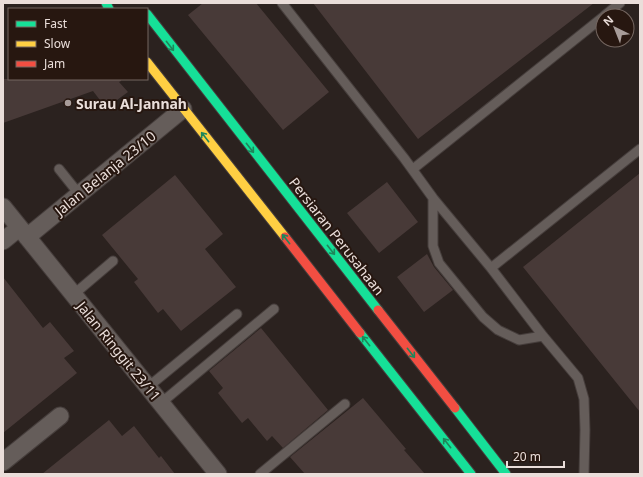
<svg xmlns="http://www.w3.org/2000/svg" width="643" height="477" font-family="'Noto Sans',sans-serif">
<style>
.building{fill:#483a38}
.lines{fill:none;stroke-linecap:round;stroke-linejoin:round}
.lane-casing{stroke:#463e3c;stroke-width:11}
.street-casing{stroke:#463e3c;stroke-width:19}
.fast-casing{stroke:#463e3c;stroke-width:11}
.slow-casing{stroke:#463e3c;stroke-width:11}
.jam-casing{stroke:#463e3c;stroke-width:11}
.lane{stroke:#655d5a;stroke-width:9}
.street{stroke:#655d5a;stroke-width:17}
.fast{stroke:#16e098;stroke-width:9}
.slow{stroke:#ffcf43;stroke-width:9}
.jam{stroke:#f24e42;stroke-width:9}
.oneway{stroke:#1e865b}
.poi-dot{fill:#a79c99;stroke:#271710;stroke-width:1.5}
.labels{text-anchor:middle;dominant-baseline:central;stroke-width:4;stroke-linejoin:round;paint-order:stroke}
.poi-label{font-size:14px;font-weight:bold;fill:#eadeda;stroke:#271710;text-anchor:start}
.street-label{font-size:14px;fill:#eadeda;stroke:#271710}
</style>
<rect width="100%" height="100%" fill="#2b221f"/>
<path class="building" d="M 203,3 L 256,3 L 329,92 L 283,130 L 188,15 Z
M 313,3 L 594,3 L 418,139 Z
M 3,79 L 121,79 L 121,81 L 119,82 L 128,92 L 106,108 L 93,91 L 3,123 Z
M 640,173 L 640,412 L 523,267 Z
M 175,175 L 223,234 L 205,249 L 236,287 L 181,331 L 163,309 L 158,313 L 134,282 L 138,279 L 102,235 Z
M 387,182 L 418,222 L 379,253 L 347,213 Z
M 427,254 L 434,267 L 453,290 L 424,312 L 397,277 Z
M 3,277 L 43,328 L 50,322 L 74,351 L 64,358 L 77,373 L 3,433 Z
M 261,328 L 328,410 L 283,448 L 272,436 L 267,441 L 248,418 L 242,423 L 218,393 L 223,388 L 209,371 Z
M 363,398 L 406,449 L 404,450 L 425,474 L 305,474 L 290,457 Z
M 109,420 L 122,436 L 134,426 L 159,458 L 161,456 L 175,474 L 42,474 Z"/>
<g class="lines">
<g class="lane-casing">
<path id="lane" d="M 282,3 L 404,158 L 433,198 L 491,268 L 543,336 L 578,378 L 584,399 L 585,430 L 584,474
M 604,16 L 620,3
M 59,169 L 79,194
M 413,169 L 603,17
M 433,198 L 433,246 L 439,263 L 483,317 L 498,330 L 519,340 L 543,336
M 491,268 L 640,149
M 73,295 L 113,261
M 148,387 L 237,314
M 161,403 L 274,309
M 260,474 L 345,404"/>
</g>
<g class="street-casing">
<path id="street" d="M 3,207 L 218,474
M 27,237 L 183,109
M 3,241 L 19,228
M 3,462 L 60,416"/>
</g>
<g class="fast-casing">
<path id="fast" d="M 106,3 L 109,9
M 147,14 L 378,310
M 360,333 L 471,474
M 455,408 L 506,474"/>
</g>
<g class="slow-casing">
<path id="slow" d="M 147,62 L 285,237"/>
</g>
<g class="jam-casing">
<path id="jam" d="M 285,237 L 360,333
M 378,310 L 455,408"/>
</g>
<use href="#lane" class="lane"/>
<use href="#street" class="street"/>
<use href="#fast" class="fast"/>
<use href="#slow" class="slow"/>
<use href="#jam" class="jam"/>
</g>
<defs><path id="oneway-shaft" d="M-6 0H5M1.5-3L5.5 0L1.5 3" fill="none" stroke-width="1.6" stroke-linecap="round" stroke-linejoin="round"/></defs>
<g class="oneway">
<use href="#oneway-shaft" transform="translate(170 46) rotate(52)"/>
<use href="#oneway-shaft" transform="translate(205 137) rotate(-128)"/>
<use href="#oneway-shaft" transform="translate(250 148) rotate(52)"/>
<use href="#oneway-shaft" transform="translate(286 239) rotate(-128)"/>
<use href="#oneway-shaft" transform="translate(331 250) rotate(52)"/>
<use href="#oneway-shaft" transform="translate(366 341) rotate(-128)"/>
<use href="#oneway-shaft" transform="translate(411 353) rotate(52)"/>
<use href="#oneway-shaft" transform="translate(447 443) rotate(-128)"/>
</g>
<circle class="poi-dot" cx="68" cy="103" r="4"/>
<g class="labels">
<g class="poi-label">
<text x="76" y="103">Surau Al-Jannah</text>
</g>
<g class="street-label">
<text transform="translate(105 173) rotate(-39)">Jalan Belanja 23/10</text>
<text transform="translate(337 236) rotate(52)">Persiaran Perusahaan</text>
<text transform="translate(119 351) rotate(51)">Jalan Ringgit 23/11</text>
</g>
</g>
<rect width="643" height="477" fill="none" stroke="#eadeda" stroke-width="8"/>
<rect x="8" y="8" width="140" height="72" fill="#271710" stroke="#756761"/>
<rect x="16" y="21" width="20" height="6" fill="#16e098" stroke="#756761"/>
<text x="44" y="28" font-size="12" fill="#eadeda">Fast</text>
<rect x="16" y="41" width="20" height="6" fill="#ffcf43" stroke="#756761"/>
<text x="44" y="48" font-size="12" fill="#eadeda">Slow</text>
<rect x="16" y="61" width="20" height="6" fill="#f24e42" stroke="#756761"/>
<text x="44" y="68" font-size="12" fill="#eadeda">Jam</text>
<g transform="translate(615 28) rotate(317)"><circle r="19" fill="#271710" stroke="#756761"/>
<path d="M0-3L7 15L0 10L-7 15Z" fill="#a79c99"/>
<text y="-6" font-size="11" font-weight="bold" text-anchor="middle" fill="#eadeda">N</text>
</g>
<path d="M507 461v6h57v-6" fill="none" stroke="#eadeda" stroke-width="2"/>
<text x="513" y="461" font-size="12" fill="#eadeda" stroke="#271710" stroke-width="3" paint-order="stroke">20 m</text>
</svg>
